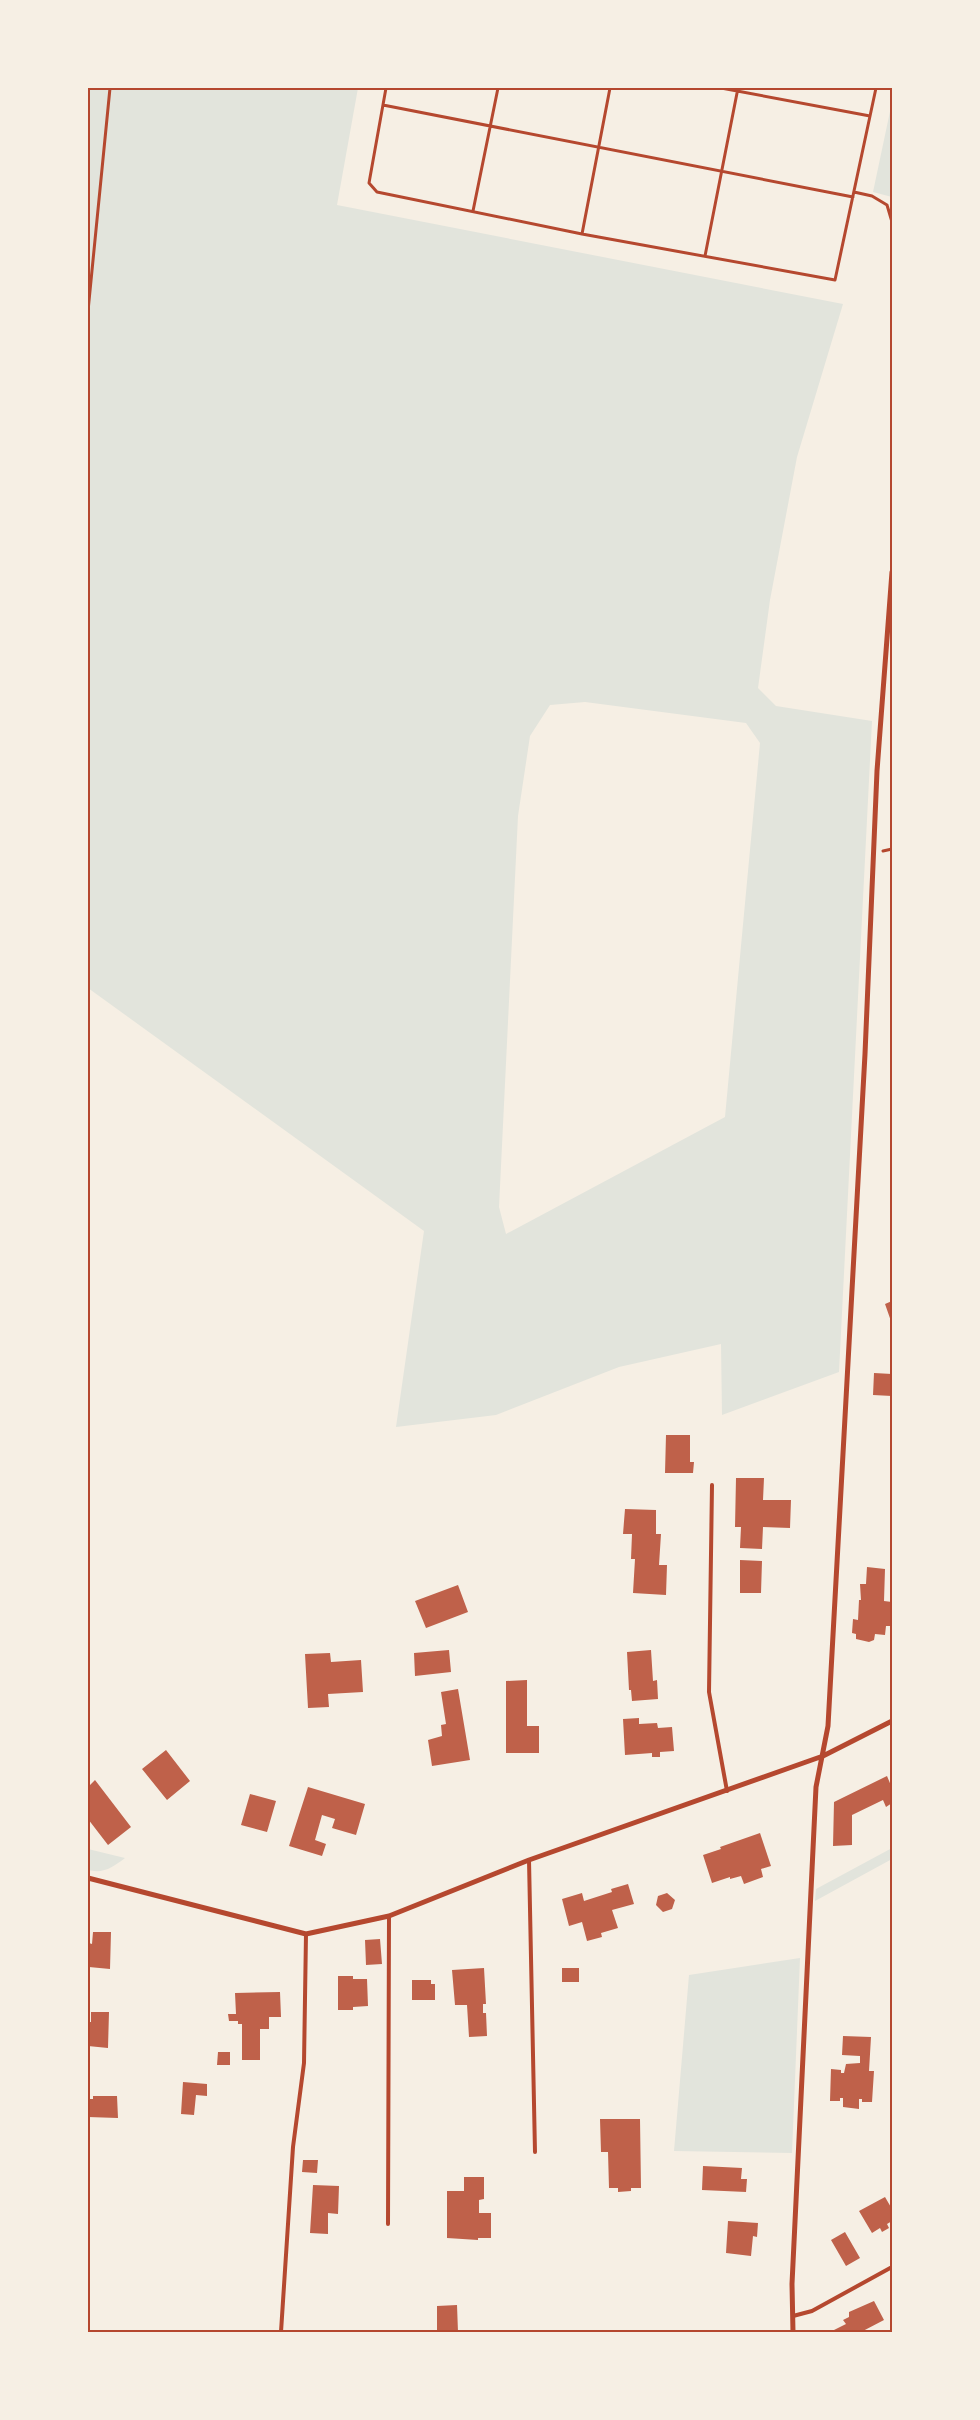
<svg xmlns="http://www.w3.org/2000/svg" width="980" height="2420" font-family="'PT Sans Narrow',sans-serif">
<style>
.green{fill:#e2e4dc;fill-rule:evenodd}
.building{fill:#bf614a}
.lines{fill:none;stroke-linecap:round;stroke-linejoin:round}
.path{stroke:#b5482f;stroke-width:3}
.service{stroke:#b5482f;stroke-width:4}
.minor{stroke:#b5482f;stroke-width:5}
.neatline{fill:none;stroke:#b5482f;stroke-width:2}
</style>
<rect width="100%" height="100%" fill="#f6efe4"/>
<path class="green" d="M 88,88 L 358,88 L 337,205 L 843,304 L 797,457 L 770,600 L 758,688 L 776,706 L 872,721 L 839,1372 L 722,1415 L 721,1344 L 619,1367 L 496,1415 L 396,1427 L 424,1231 L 88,988 ZM 585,702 L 746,723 L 760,743 L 725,1117 L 506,1234 L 499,1207 L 518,816 L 530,736 L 550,705 Z
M 892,102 L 892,197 L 873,192 Z
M 892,1848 L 892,1859 L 815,1901 L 816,1889 Z
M 88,1849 L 125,1858 C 113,1867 104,1874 88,1870 Z
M 800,1958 L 792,2153 L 674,2151 L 689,1975 Z"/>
<path class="building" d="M 892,1301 L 892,1324 L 885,1304 Z
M 874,1373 L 892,1374 L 892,1396 L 873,1395 Z
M 666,1435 L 690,1435 L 690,1462 L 694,1462 L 693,1473 L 665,1473 Z
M 736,1478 L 764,1478 L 763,1500 L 791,1500 L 790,1528 L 763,1527 L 762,1549 L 740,1548 L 741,1527 L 735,1527 Z
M 625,1509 L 656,1510 L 656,1534 L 661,1534 L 659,1565 L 667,1565 L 666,1595 L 633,1593 L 635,1559 L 631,1559 L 632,1534 L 623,1534 Z
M 740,1560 L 762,1561 L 761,1593 L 740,1593 Z
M 867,1567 L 885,1569 L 884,1601 L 892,1602 L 892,1626 L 886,1626 L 885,1635 L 875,1634 L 874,1640 L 869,1642 L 856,1639 L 856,1634 L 852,1633 L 853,1619 L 858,1620 L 859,1600 L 861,1600 L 860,1584 L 866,1584 Z
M 458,1585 L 468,1612 L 426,1628 L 415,1601 Z
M 449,1650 L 451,1672 L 415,1676 L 414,1653 Z
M 651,1650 L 653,1681 L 657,1680 L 658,1699 L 632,1701 L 631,1690 L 629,1690 L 627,1652 Z
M 330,1653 L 331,1662 L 361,1660 L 363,1692 L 328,1694 L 329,1707 L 308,1708 L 305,1654 Z
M 527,1680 L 527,1726 L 539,1726 L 539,1753 L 506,1753 L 506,1681 Z
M 458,1689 L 470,1760 L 432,1766 L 428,1740 L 442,1736 L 441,1725 L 446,1724 L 441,1692 Z
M 639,1718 L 639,1724 L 657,1723 L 658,1728 L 672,1727 L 674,1751 L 660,1752 L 660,1757 L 652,1757 L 652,1753 L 625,1755 L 623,1719 Z
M 166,1750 L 190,1781 L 167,1800 L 142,1769 Z
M 887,1776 L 892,1788 L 892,1803 L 886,1807 L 883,1800 L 852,1815 L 852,1845 L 833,1846 L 834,1802 Z
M 95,1780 L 131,1827 L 108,1845 L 88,1819 L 88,1787 Z
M 308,1787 L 365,1804 L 356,1835 L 332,1828 L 335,1819 L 322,1815 L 315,1840 L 326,1844 L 322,1856 L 289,1846 Z
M 250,1794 L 276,1801 L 267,1832 L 241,1825 Z
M 760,1833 L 771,1866 L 761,1869 L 763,1877 L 744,1884 L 741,1876 L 730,1879 L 730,1877 L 712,1883 L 703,1855 L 721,1849 L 720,1847 Z
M 628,1884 L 634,1904 L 612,1910 L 618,1928 L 601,1933 L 602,1937 L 587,1941 L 582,1922 L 569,1926 L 562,1899 L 582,1893 L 584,1901 L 612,1892 L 611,1889 Z
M 667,1893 L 675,1900 L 672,1909 L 663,1912 L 656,1905 L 658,1896 Z
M 93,1932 L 111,1932 L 110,1969 L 89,1967 L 89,1943 L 92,1944 Z
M 380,1939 L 382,1964 L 366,1965 L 365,1940 Z
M 484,1968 L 486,2004 L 483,2004 L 483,2013 L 486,2013 L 487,2036 L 469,2037 L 467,2005 L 455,2005 L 452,1970 Z
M 562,1968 L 579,1968 L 579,1982 L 562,1982 Z
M 338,1976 L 353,1976 L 353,1979 L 367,1979 L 368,2006 L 353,2007 L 353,2010 L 338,2010 Z
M 412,1980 L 431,1980 L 431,1984 L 435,1984 L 435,2000 L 412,2000 Z
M 280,1992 L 281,2017 L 269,2017 L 269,2029 L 260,2029 L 260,2060 L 242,2060 L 242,2024 L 238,2024 L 238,2021 L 229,2021 L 228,2014 L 236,2014 L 235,1993 Z
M 91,2012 L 109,2012 L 108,2048 L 88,2046 L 88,2022 L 91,2022 Z
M 843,2036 L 871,2037 L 869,2071 L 874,2071 L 872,2102 L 862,2102 L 862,2099 L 859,2099 L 859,2109 L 843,2107 L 843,2098 L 840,2098 L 840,2101 L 830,2101 L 831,2069 L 841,2070 L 841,2073 L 844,2073 L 846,2064 L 860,2063 L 860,2056 L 842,2055 Z
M 218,2052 L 230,2052 L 230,2065 L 217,2065 Z
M 183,2082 L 207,2084 L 207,2096 L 196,2095 L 194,2115 L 181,2114 Z
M 93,2096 L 117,2096 L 118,2118 L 88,2117 L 88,2099 L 93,2099 Z
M 600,2119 L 640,2119 L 641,2188 L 631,2188 L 631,2191 L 618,2192 L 618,2188 L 609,2188 L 608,2152 L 601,2152 Z
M 303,2160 L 318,2160 L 317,2173 L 302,2172 Z
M 703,2166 L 742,2168 L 741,2179 L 747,2179 L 746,2192 L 702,2190 Z
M 464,2177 L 484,2177 L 484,2199 L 479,2200 L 479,2213 L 491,2213 L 491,2238 L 478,2238 L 478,2240 L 447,2238 L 447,2191 L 464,2191 Z
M 313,2185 L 339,2186 L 338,2214 L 328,2213 L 328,2234 L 310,2233 Z
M 885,2197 L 892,2209 L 892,2221 L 887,2224 L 889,2228 L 882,2232 L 880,2228 L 872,2233 L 859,2211 Z
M 728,2221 L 758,2223 L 757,2237 L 753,2236 L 751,2256 L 726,2253 Z
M 845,2232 L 860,2258 L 846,2266 L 831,2240 Z
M 874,2301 L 884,2320 L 861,2332 L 830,2332 L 846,2324 L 843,2320 L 849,2317 L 849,2312 Z
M 457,2305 L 458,2332 L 437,2332 L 437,2306 Z"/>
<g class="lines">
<path class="path" d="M 386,88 L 369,183 L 377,192 L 582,234 L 835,280 L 876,88
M 721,88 L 870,116
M 383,105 L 853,197
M 854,192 L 872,196 L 887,205 L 892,222
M 473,211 L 498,88
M 582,234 L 610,88
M 705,256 L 738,88
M 88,311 L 110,88
M 883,851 L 892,849"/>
<path class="service" d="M 712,1485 L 709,1692 L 727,1791
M 529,1860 L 535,2152
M 388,2224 L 389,1916
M 793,2316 L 812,2311 L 892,2267
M 281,2332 L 293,2147 L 304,2063 L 306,1934"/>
<path class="minor" d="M 88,1878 L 306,1934 L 389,1916 L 529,1860 L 823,1756 L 892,1721
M 793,2332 L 792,2284 L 816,1787 L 828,1726 L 865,1054 L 877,771 L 892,572"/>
</g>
<rect width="980" height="2420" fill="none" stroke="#f6efe4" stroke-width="178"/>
<rect x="89" y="89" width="802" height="2242" class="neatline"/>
</svg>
